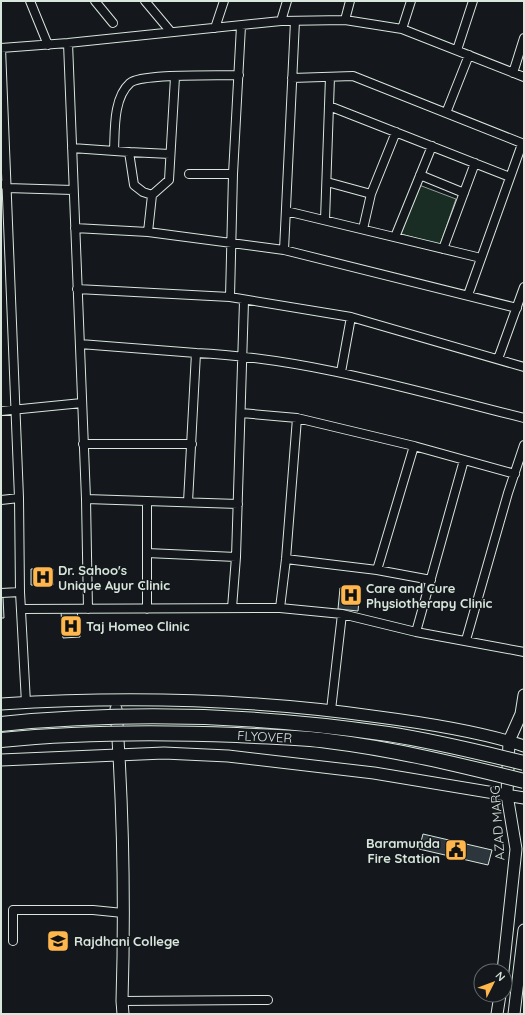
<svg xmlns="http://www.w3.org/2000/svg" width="525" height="1015" font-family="Quicksand,sans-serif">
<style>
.green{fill:#1a2d24;stroke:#939e99}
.building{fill:#2c363c;stroke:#d8e6dc}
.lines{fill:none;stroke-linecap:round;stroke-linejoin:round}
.street-casing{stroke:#d8e6dc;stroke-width:10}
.secondary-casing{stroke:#d8e6dc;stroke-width:13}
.street{stroke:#14181c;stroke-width:8}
.secondary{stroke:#14181c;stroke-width:11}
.highway-bridge-casing{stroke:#d8e6dc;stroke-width:16;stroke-linecap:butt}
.highway-bridge{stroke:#14181c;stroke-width:14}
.labels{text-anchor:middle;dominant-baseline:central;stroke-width:3;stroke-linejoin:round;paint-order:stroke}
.poi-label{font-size:13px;font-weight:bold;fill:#d8e6dc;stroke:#14181c;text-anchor:start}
.street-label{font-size:13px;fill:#d8e6dc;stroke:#14181c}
</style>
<rect width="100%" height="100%" fill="#14181c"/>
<path class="green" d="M 419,185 L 456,199 L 440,245 L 401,234 Z"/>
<path class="building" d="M 31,569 L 53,569 L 53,585 L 31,585 Z
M 340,588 L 360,590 L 358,611 L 338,609 Z
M 1,597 L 3,597 L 4,618 L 1,618 Z
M 77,610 L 80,637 L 63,638 L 61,612 Z
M 423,834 L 492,850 L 488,865 L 419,849 Z"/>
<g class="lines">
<g class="street-casing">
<path id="street" d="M 30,1 L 48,45
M 95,1 L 113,23
M 145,1 L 171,32
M 345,20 L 350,1
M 281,21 L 287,1
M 215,28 L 224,1
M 402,29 L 411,1
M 68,43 L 86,499 L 88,609
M 457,50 L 473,1
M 513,73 L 524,38
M 292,78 L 353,76 L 524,144
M 329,106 L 510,177
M 446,113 L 469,55
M 72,148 L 129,152 L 134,185 L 143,192 L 152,195
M 114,151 C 115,130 113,98 130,83 C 142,73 219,76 239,75
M 129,152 L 170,154
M 189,174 L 233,174
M 420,175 L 464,193
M 327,182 L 371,194
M 4,184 L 7,188 L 73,190
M 286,211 L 481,258
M 325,220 L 330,77
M 75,228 L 148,232 L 284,250 L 517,308
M 363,229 L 371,194 L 396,132
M 148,232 L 152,195 L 169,180 L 175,77
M 395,237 L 432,146
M 443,249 L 475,163
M 284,250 L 295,21
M 77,289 L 230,297 L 351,317 L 524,367
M 468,295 L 522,144
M 230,297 L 233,174 L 241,26
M 80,344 L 196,353 L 188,502
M 196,353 C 307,358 416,391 524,418
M 498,359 L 524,287
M 341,372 L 351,317
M 1,411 L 82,403
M 241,413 L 297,418 L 414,446
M 83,444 L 192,444
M 86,499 L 238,504
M 1,500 L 19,498
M 147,553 L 236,557
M 286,559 L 377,570 L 414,446 L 515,474
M 377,570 L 431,580
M 1,593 L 20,592
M 232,608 L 236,557 L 244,301
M 280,608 L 286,559 L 297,418
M 21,609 L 280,608 L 342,614 L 416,632 L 524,652
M 147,609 L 147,501
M 416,632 L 464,460
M 466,640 L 508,493 L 524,445
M 26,703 L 20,592 L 19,498 L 1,48 L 68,43 L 281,21 L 345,20 L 402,29 L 524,77
M 331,710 L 342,614
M 13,941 L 13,910 L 93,910 L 123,913
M 122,1001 L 268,1000"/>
</g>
<g class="secondary-casing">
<path id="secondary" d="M 1,704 C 127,696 254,699 379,717 C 425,723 479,731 524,746
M 116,709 C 123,806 125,904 122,1001 L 123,1014
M 1,760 L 164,753 L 228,756 L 374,773 L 524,798
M 503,971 L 516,849 L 507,795 L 509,741 L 521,714 L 524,695
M 497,1014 L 500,995
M 514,1014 L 524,930"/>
</g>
<use href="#street" class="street"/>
<use href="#secondary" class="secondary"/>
<g class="highway-bridge-casing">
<g id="highway-bridge">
<path d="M 1,724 C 129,711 260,715 388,734 C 434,741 479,752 524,763"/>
<path id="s1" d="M 1,740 C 80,732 158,732 237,735 C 267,737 298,737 328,741 C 394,749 460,765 524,781"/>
</g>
</g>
<use href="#highway-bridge" class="highway-bridge"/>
</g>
<defs>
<g id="hospital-square" transform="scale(1.15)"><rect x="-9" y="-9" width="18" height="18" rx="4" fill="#ffb74d" stroke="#14181c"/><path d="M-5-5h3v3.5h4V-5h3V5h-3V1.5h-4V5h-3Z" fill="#111"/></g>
<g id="civic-square" transform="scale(1.15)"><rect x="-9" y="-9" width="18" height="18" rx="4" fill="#ffb74d" stroke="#14181c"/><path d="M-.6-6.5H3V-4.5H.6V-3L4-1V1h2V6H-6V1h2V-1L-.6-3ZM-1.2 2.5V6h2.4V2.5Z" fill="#111"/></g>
<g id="university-square" transform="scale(1.15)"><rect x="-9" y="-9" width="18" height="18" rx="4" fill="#ffb74d" stroke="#14181c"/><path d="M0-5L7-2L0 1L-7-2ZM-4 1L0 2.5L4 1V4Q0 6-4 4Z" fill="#111"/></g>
</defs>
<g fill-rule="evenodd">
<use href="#hospital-square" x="43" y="577"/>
<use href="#hospital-square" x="351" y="595"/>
<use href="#hospital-square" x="71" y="626"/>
<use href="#civic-square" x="456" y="850"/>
<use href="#university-square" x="58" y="941"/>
</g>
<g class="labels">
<g class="poi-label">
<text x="58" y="570">Dr. Sahoo's<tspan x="58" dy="15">Unique Ayur Clinic</tspan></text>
<text x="366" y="588">Care and Cure<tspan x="366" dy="15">Physiotherapy Clinic</tspan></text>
<text x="86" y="626">Taj Homeo Clinic</text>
<text x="440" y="843" text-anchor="end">Baramunda<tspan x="440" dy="15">Fire Station</tspan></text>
<text x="74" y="941">Rajdhani College</text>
</g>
<g class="street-label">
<text stroke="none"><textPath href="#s1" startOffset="264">FLYOVER</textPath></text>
<text transform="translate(497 823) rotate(-94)">AZAD MARG</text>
</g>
</g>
<rect width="525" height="1015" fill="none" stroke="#d8e6dc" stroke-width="4"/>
<g transform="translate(493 983) rotate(48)"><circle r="19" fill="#14181c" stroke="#626a69"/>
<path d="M0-3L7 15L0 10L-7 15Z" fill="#ffb74d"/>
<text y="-6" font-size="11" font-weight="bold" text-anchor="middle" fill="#d8e6dc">N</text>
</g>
</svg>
